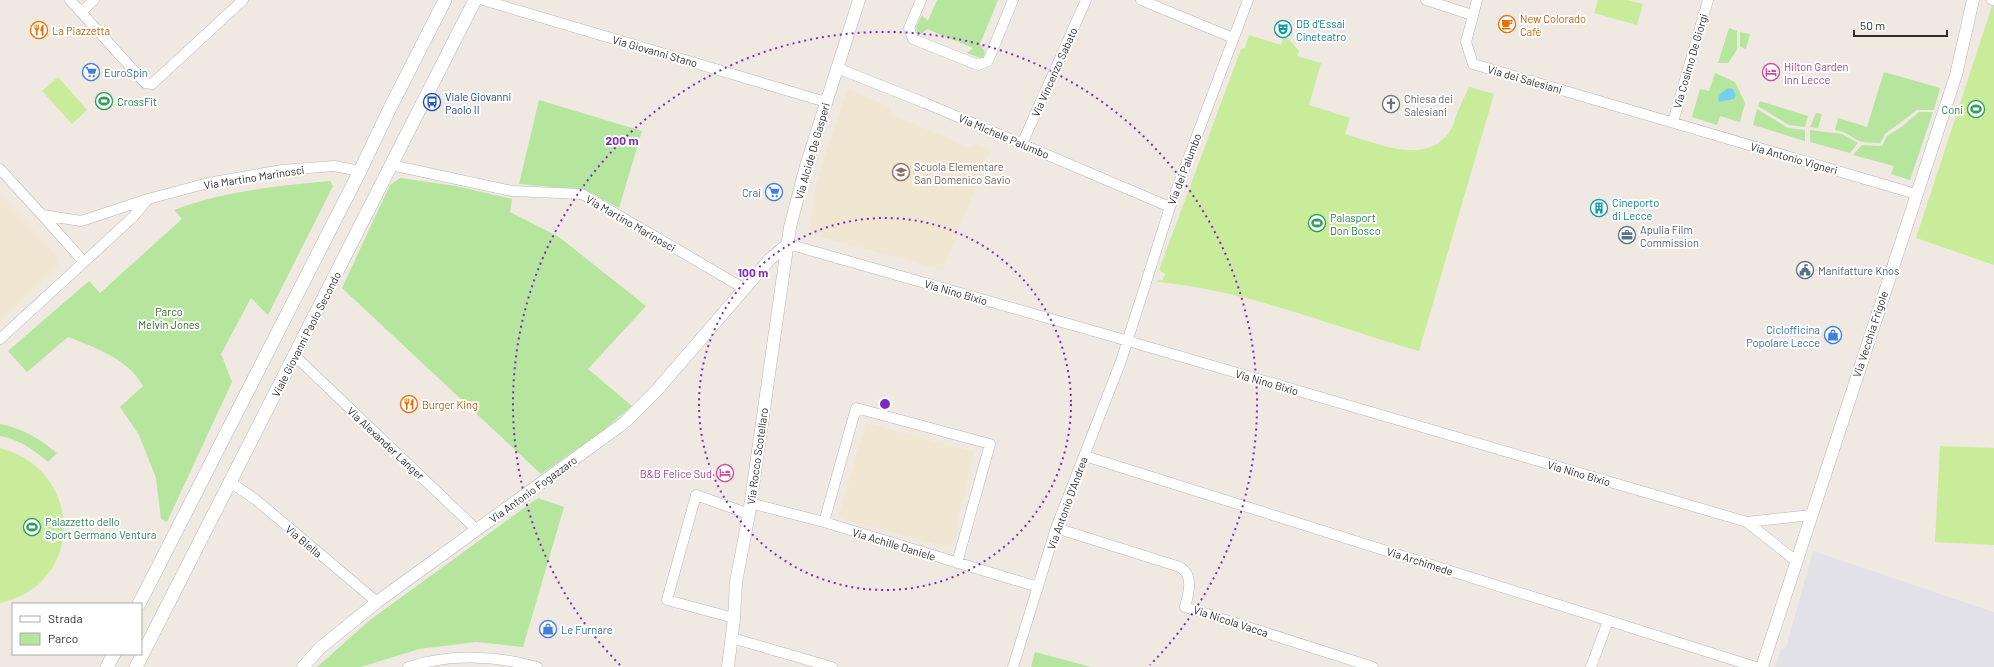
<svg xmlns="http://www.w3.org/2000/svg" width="1994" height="667" font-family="Barlow,sans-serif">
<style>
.industrial{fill:#e3e1e8}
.education{fill:#f0e6d1}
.green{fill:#b6e59e}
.pitch{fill:#c9ec9a}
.water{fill:#75cff0}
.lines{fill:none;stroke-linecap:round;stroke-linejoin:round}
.minor-casing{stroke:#b4b7c1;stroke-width:11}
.tertiary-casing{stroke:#b4b7c1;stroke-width:13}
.secondary-casing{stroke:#b4b7c1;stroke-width:14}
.minor{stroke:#fff;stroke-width:10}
.tertiary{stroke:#fff;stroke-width:12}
.secondary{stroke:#fff;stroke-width:13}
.ring{fill:none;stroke:#7b2cbf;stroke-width:2;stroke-dasharray:2 4}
.labels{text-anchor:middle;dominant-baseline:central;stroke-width:4;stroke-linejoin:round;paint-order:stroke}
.food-label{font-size:11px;fill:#c56008;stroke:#fff;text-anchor:start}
.culture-label{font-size:11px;fill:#0d838f;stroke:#fff;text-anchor:start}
.street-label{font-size:11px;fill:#2e2e2e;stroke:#fff}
.hotel-label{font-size:11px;fill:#b23c85;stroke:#fff;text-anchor:start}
.shop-label{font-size:11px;fill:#366cbe;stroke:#fff;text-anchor:start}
.transit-label{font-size:11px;fill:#164399;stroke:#fff;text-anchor:start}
.worship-label{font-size:11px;fill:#5b616d;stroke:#fff;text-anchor:start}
.leisure-label{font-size:11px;fill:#27864d;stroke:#fff;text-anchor:start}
.education-label{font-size:11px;fill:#785e54;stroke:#fff;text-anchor:start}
.service-label{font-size:11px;fill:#4e5e75;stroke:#fff;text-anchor:start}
.park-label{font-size:11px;fill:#2c6e1b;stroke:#fff}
.centre{fill:#7b2cbf;stroke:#fff;stroke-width:2}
.ring-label{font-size:12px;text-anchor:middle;font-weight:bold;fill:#7b2cbf;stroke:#fff;stroke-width:4;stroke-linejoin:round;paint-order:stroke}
</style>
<rect width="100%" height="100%" fill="#efe9e1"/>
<path class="industrial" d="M 1813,551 L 1994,612 L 1994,667 L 1775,667 L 1781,649 L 1786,648 Z"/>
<path class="education" d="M 848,89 L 890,107 L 893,115 L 968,147 L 976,143 L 990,150 L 943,270 L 810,234 L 815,189 L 825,155 Z
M 0,194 L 54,253 L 58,259 L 58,265 L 0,322 Z
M 866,423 L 974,452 L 952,548 L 838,518 Z"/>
<path class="green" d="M 937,0 L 998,0 L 980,44 L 985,52 L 983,57 L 980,58 L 967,53 L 973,48 L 927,29 L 921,34 L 917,32 L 916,27 L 922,15 L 928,21 Z
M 1729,28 L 1737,31 L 1737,50 L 1728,63 L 1718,63 Z
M 1740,32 L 1750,34 L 1746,49 L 1740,47 Z
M 1884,72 L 1940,88 L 1934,110 L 1917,110 L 1885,134 L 1880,143 L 1861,142 L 1843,132 L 1835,130 L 1838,118 L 1867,127 Z
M 1715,73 L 1735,82 L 1745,103 L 1740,122 L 1720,116 L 1717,125 L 1692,117 L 1700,89 L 1709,91 Z
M 539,100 L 642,131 L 619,208 L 586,190 L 519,184 Z
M 1760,101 L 1808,116 L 1805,127 L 1789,125 L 1758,106 Z
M 1757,109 L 1788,128 L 1805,130 L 1805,141 L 1753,125 Z
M 1919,112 L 1933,112 L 1910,180 L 1891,174 L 1894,166 L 1853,155 L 1862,145 L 1882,146 L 1887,136 L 1900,128 Z
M 1816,113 L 1822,114 L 1818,128 L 1810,127 Z
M 1810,130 L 1842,134 L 1858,143 L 1850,153 L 1810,142 Z
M 400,178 L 456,186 L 512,199 L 510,212 L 559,237 L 646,306 L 588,369 L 632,406 L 601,432 L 541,474 L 342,288 L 390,185 Z
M 330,181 L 333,186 L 268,315 L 251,298 L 221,354 L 232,382 L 167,522 L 161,519 L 156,478 L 139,435 L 120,407 L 143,386 C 127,358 96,348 68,337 L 27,372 L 8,351 L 89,281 L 100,293 L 182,219 L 174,210 C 223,191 278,186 330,181 Z
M 0,424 C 22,428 40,439 57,453 L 48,462 C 34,450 19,439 0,436 Z
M 538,498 L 564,507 L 523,647 L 476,642 L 419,649 L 361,667 L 317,667 L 370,620 Z
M 1035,652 L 1091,667 L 1031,667 Z"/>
<path class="pitch" d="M 1598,0 L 1627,0 L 1643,4 L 1637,25 L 1594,13 Z
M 1992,6 L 1994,6 L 1994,265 L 1916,238 Z
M 1249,35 L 1281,45 L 1283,38 L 1289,39 L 1299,51 L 1297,56 L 1321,63 L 1309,105 L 1350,118 L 1345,134 C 1377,143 1426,167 1450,131 C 1454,125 1455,118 1458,111 C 1461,104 1465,95 1469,87 L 1494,94 L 1419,351 C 1333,327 1247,290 1157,282 L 1159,280 L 1163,280 L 1165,274 L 1159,270 L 1241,49 L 1245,48 Z
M 58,77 L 87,110 L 72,124 L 42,91 Z
M 1940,446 L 1994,448 L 1994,545 L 1935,542 Z
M 0,448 C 85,470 85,585 0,603 Z"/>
<path class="water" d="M 1728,88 L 1733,89 L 1736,95 L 1734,99 L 1719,102 L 1718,99 L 1720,94 Z"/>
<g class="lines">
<g class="minor-casing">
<path id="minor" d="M 70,0 L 145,83 L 152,84 L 243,0
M 483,0 L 826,102
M 921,0 L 909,28 L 913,39 L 978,65 L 988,61 L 1013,0
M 1141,0 L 1233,38
M 1426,0 L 1472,15
M 1477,0 L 1466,42 L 1473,64 L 1916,194
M 1992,0 L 1994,0
M 81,12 L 94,0
M 837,68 L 925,103 L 1170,207
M 1673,122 L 1708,0
M 1022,144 L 1086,0
M 391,165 L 512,191 L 582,194 L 745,289
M 0,169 L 42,215 L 81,221 L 148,199 L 208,183 L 282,170 L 334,166 L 360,171
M 42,215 L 84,262 L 133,217 L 148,199
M 788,244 L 1104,334 L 1747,522 L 1811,515
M 0,339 L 84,262
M 295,356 L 477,530
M 1085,456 L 1756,667
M 230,482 L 255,499 L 377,602
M 750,503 L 824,522 L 1038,587
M 824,522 L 856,408 L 990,444 L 957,563
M 1747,522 L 1796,561
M 1056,528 L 1180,567 C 1194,576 1189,592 1185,607 L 1373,667
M 734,618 L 667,600 L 696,495 L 749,514
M 732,638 L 832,667
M 408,667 C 449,654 495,655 537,667
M 1013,667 L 1056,528 L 1121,361 L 1170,207 L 1248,0
M 1591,667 L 1608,621"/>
</g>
<g class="tertiary-casing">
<path id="tertiary" d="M 303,667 L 320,648 L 377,602 L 624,423 L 657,390 L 770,259 L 788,244
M 728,667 L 734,618 L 736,582 L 749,514 L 790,227 L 806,166 L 859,0
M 1762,667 L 1956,75 L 1973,0"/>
</g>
<g class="secondary-casing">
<path id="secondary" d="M 139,604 L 360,171 L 390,108 L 445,0
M 107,667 L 114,654
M 136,667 L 475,0"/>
</g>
<use href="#minor" class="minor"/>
<use href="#tertiary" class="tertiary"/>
<use href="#secondary" class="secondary"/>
</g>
<g class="ring">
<circle cx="885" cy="404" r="186"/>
<path d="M620 665A372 372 0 1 1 1150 665"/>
</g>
<defs>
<g id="cafe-ring" transform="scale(0.9)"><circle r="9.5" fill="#fff" stroke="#e8710a" stroke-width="1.5"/><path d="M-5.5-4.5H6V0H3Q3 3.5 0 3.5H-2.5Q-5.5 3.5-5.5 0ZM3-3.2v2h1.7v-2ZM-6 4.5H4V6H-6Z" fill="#e8710a"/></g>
<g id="theatre-ring" transform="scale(0.9)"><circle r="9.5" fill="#fff" stroke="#0f9aa8" stroke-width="1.5"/><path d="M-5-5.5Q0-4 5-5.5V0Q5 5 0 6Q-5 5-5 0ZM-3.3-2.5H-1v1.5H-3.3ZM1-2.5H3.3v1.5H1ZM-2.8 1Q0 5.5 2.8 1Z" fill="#0f9aa8"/></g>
<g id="restaurant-ring" transform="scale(0.9)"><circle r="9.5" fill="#fff" stroke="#e8710a" stroke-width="1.5"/><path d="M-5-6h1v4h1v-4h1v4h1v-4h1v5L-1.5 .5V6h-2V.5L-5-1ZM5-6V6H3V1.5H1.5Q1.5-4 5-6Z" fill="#e8710a"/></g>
<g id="supermarket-ring" transform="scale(0.9)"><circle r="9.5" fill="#fff" stroke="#3f7fe0" stroke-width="1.5"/><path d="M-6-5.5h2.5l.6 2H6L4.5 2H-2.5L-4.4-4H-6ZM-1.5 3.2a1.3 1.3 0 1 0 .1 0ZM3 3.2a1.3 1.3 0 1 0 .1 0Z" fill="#3f7fe0"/></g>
<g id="hotel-ring" transform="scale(0.9)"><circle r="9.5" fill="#fff" stroke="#d1479c" stroke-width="1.5"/><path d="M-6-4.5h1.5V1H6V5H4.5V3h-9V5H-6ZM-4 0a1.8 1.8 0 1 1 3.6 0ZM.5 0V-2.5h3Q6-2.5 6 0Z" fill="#d1479c"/></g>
<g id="stadium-ring" transform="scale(0.9)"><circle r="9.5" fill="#fff" stroke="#2e9e5b" stroke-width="1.5"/><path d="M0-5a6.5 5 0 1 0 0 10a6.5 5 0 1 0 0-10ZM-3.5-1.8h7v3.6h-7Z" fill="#2e9e5b"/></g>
<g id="bus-ring" transform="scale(0.9)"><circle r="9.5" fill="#fff" stroke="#1a4fb4" stroke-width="1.5"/><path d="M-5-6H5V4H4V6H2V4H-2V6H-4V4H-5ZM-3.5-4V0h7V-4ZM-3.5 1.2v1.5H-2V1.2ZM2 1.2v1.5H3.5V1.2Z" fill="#1a4fb4"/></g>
<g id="church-ring" transform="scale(0.9)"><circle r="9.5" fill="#fff" stroke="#6b7280" stroke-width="1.5"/><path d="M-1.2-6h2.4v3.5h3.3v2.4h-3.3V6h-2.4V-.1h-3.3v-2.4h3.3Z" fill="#6b7280"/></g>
<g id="school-ring" transform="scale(0.9)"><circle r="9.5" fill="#fff" stroke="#8d6e63" stroke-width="1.5"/><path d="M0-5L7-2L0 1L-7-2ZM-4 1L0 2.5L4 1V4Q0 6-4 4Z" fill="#8d6e63"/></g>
<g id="building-ring" transform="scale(0.9)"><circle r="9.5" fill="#fff" stroke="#0f9aa8" stroke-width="1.5"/><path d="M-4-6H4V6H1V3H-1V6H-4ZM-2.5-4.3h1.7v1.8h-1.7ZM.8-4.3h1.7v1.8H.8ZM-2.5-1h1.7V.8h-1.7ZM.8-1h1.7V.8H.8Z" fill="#0f9aa8"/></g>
<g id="office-ring" transform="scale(0.9)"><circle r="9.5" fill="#fff" stroke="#5c6f8a" stroke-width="1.5"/><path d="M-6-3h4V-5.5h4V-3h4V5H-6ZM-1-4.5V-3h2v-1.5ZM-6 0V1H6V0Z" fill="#5c6f8a"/></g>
<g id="civic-ring" transform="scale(0.9)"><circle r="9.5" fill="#fff" stroke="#5c6f8a" stroke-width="1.5"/><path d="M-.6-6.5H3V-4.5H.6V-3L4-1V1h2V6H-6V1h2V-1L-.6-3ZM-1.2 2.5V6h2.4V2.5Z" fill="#5c6f8a"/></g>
<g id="shop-ring" transform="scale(0.9)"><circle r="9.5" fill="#fff" stroke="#3f7fe0" stroke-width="1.5"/><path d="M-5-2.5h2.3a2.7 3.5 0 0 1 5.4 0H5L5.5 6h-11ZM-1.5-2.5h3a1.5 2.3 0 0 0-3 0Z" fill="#3f7fe0"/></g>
</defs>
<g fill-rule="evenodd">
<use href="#cafe-ring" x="1507" y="24"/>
<use href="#theatre-ring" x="1283" y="29"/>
<use href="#restaurant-ring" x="39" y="30"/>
<use href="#supermarket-ring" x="91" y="72"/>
<use href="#hotel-ring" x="1771" y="72"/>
<use href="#stadium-ring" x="104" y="101"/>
<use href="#bus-ring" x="432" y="102"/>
<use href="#church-ring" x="1391" y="104"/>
<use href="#stadium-ring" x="1976" y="109"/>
<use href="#school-ring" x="901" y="172"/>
<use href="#supermarket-ring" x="774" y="192"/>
<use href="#building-ring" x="1599" y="208"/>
<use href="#stadium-ring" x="1317" y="223"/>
<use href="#office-ring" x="1627" y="235"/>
<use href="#civic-ring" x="1805" y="270"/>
<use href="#shop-ring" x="1833" y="335"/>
<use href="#restaurant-ring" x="409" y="404"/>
<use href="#hotel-ring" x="725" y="473"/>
<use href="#stadium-ring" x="32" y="527"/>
<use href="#shop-ring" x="548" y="629"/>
</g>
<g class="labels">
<g class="food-label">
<text x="1520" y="18">New Colorado<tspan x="1520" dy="13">Cafè</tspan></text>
<text x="52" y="30">La Piazzetta</text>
<text x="422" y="404">Burger King</text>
</g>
<g class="culture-label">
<text x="1296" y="23">DB d'Essai<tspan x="1296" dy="13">Cineteatro</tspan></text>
<text x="1612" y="202">Cineporto<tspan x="1612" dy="13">di Lecce</tspan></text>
</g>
<g class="street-label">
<text transform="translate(655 51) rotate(16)">Via Giovanni Stano</text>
<text transform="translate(1690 61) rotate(-74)">Via Cosimo De Giorgi</text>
<text transform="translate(1054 72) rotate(-66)">Via Vincenzo Sabato</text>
<text transform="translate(1525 79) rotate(16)">Via dei Salesiani</text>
<text transform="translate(1004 136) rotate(23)">Via Michele Palumbo</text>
<text transform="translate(812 151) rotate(-74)">Via Alcide De Gasperi</text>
<text transform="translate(1794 158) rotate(16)">Via Antonio Vigneri</text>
<text transform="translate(1184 169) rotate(-69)">Via dei Palumbo</text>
<text transform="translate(254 177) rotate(-9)">Via Martino Marinosci</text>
<text transform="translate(631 223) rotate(30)">Via Martino Marinosci</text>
<text transform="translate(956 292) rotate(16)">Via Nino Bixio</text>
<text transform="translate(306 334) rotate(-63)">Viale Giovanni Paolo Secondo</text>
<text transform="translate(1870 334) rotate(-72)">Via Vecchia Frigole</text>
<text transform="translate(1267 382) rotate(16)">Via Nino Bixio</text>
<text transform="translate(386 443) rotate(43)">Via Alexander Langer</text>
<text transform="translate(757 456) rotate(-82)">Via Rocco Scotellaro</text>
<text transform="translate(1579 473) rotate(16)">Via Nino Bixio</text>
<text transform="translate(533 489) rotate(-36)">Via Antonio Fogazzaro</text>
<text transform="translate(1067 503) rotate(-70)">Via Antonio D'Andrea</text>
<text transform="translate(304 541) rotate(40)">Via Biella</text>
<text transform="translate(894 544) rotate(17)">Via Achille Daniele</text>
<text transform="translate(1420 561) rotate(18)">Via Archimede</text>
<text transform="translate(1231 621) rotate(18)">Via Nicola Vacca</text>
</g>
<g class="hotel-label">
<text x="1784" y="66">Hilton Garden<tspan x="1784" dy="13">Inn Lecce</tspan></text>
<text x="712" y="473" text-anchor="end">B&amp;B Felice Sud</text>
</g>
<g class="shop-label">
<text x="104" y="72">EuroSpin</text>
<text x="761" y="192" text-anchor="end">Crai</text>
<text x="1820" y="329" text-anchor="end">Ciclofficina<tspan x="1820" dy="13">Popolare Lecce</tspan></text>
<text x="561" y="629">Le Furnare</text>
</g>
<g class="transit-label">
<text x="445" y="96">Viale Giovanni<tspan x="445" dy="13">Paolo II</tspan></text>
</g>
<g class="worship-label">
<text x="1404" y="98">Chiesa dei<tspan x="1404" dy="13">Salesiani</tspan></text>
</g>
<g class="leisure-label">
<text x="117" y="101">CrossFit</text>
<text x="1963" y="109" text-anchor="end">Coni</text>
<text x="1330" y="217">Palasport<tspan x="1330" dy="13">Don Bosco</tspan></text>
<text x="45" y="521">Palazzetto dello<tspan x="45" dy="13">Sport Germano Ventura</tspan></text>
</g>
<g class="education-label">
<text x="914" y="166">Scuola Elementare<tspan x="914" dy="13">San Domenico Savio</tspan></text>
</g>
<g class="service-label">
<text x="1640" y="229">Apulia Film<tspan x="1640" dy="13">Commission</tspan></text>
<text x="1818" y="270">Manifatture Knos</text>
</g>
<g class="park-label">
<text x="169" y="311">Parco<tspan x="169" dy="13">Melvin Jones</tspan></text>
</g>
</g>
<circle cx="885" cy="404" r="6" class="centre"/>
<g class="ring-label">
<text x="622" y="145">200 m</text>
<text x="753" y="277">100 m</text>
</g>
<rect x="12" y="603" width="130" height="52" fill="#ffffff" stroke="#ababab"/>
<rect x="20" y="616" width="20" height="6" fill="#ffffff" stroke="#ababab"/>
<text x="48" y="623" font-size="12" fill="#2e2e2e">Strada</text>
<rect x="20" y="633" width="20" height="12" fill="#b6e59e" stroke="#ababab"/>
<text x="48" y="643" font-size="12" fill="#2e2e2e">Parco</text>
<path d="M1854 30v6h93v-6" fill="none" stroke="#2e2e2e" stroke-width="2"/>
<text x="1860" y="30" font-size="12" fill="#2e2e2e" stroke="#ffffff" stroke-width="3" paint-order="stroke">50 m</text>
</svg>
